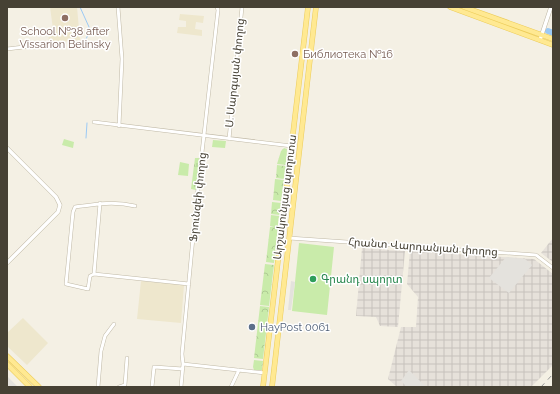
<svg xmlns="http://www.w3.org/2000/svg" width="560" height="394" font-family="Raleway,'Noto Sans Armenian',sans-serif">
<style>
.industrial{fill:url(#industrial-grid)}
.education{fill:#eee7cd}
.grass{fill:url(#grass-tufts)}
.park{fill:url(#park-crowns)}
.pitch{fill:#c9ebaa}
.parking{fill:#e4e2dd}
.lines{fill:none;stroke-linecap:round;stroke-linejoin:round}
.stream{stroke:#9ccaf5;stroke-width:1}
.river{stroke:#9ccaf5;stroke-width:6}
.minor-casing{stroke:#c0b9a6;stroke-width:4}
.tertiary-casing{stroke:#c0b9a6;stroke-width:4.5}
.primary-casing{stroke:#eccc5a;stroke-width:5.5}
.minor{stroke:#fff;stroke-width:3}
.tertiary{stroke:#fff;stroke-width:3.5}
.primary{stroke:#ffe992;stroke-width:4.5}
.rail{stroke:#959595;stroke-width:1;stroke-dasharray:5 5;stroke-linecap:butt}
.education-dot{fill:#8d6e63;stroke:#fff;stroke-width:1.5}
.leisure-dot{fill:#2e9e5b;stroke:#fff;stroke-width:1.5}
.service-dot{fill:#5c6f8a;stroke:#fff;stroke-width:1.5}
.labels{text-anchor:middle;dominant-baseline:central;stroke-width:3;stroke-linejoin:round;paint-order:stroke}
.education-label{font-size:11px;fill:#785e54;stroke:#fff}
.street-label{font-size:11px;fill:#464134;stroke:#fff}
.leisure-label{font-size:11px;fill:#27864d;stroke:#fff;text-anchor:start}
.service-label{font-size:11px;fill:#4e5e75;stroke:#fff;text-anchor:start}
</style>
<defs>
<pattern id="industrial-grid" width="8" height="8" patternUnits="userSpaceOnUse"><rect width="8" height="8" fill="#e6e1da"/><path d="M0 4h8M4 0v8" fill="none" stroke="#c7c2bc"/></pattern>
<pattern id="grass-tufts" width="24" height="20" patternUnits="userSpaceOnUse"><rect width="24" height="20" fill="#c9ebaa"/><path d="M3 7l-1-3M5 7V3M7 7l1-3M15 17l-1-3M17 17v-4M19 17l1-3" fill="none" stroke="#aecb93"/></pattern>
<pattern id="park-crowns" width="20" height="18" patternUnits="userSpaceOnUse"><rect width="20" height="18" fill="#c9ebaa"/><path d="M2 6a3 3 0 1 1 6 0M12 15a3 3 0 1 1 6 0" fill="none" stroke="#aecb93"/></pattern>
</defs>
<rect width="100%" height="100%" fill="#f4f0e4"/>
<path class="industrial" d="M 553,238 L 553,262 L 541,253 Z
M 362,248 L 405,251 L 398,327 L 380,326 L 376,317 L 356,316 Z
M 410,251 L 534,259 L 553,274 L 553,365 L 531,387 L 397,387 L 388,379 L 401,327 L 416,327 L 418,297 L 407,284 Z"/>
<path class="education" d="M 50,7 L 77,7 L 80,40 L 49,43 L 48,29 L 53,29 Z
M 180,14 L 204,16 L 203,23 L 196,22 L 195,29 L 202,30 L 202,36 L 177,33 L 178,27 L 186,27 L 186,21 L 179,20 Z
M 141,281 L 184,285 L 181,323 L 137,319 Z
M 23,318 L 48,343 L 27,365 L 7,346 L 8,337 L 7,333 Z"/>
<path class="grass" d="M 195,158 L 199,158 L 196,190 L 191,189 Z"/>
<path class="park" d="M 284,148 L 287,149 L 286,165 L 277,164 L 281,151 Z
M 277,165 L 286,166 L 284,179 L 276,178 Z
M 275,179 L 284,180 L 281,201 L 273,200 Z
M 272,202 L 281,203 L 280,215 L 271,214 Z
M 271,215 L 279,216 L 274,263 L 266,262 L 270,227 L 274,227 L 270,226 Z
M 265,264 L 274,265 L 269,306 L 260,305 Z
M 260,306 L 269,307 L 263,359 L 254,358 Z
M 254,360 L 263,361 L 262,370 L 254,370 L 253,367 Z"/>
<path class="pitch" d="M 64,139 L 74,142 L 73,148 L 62,145 Z
M 213,140 L 226,141 L 225,148 L 212,147 Z
M 180,162 L 189,164 L 188,176 L 178,175 Z
M 299,243 L 334,247 L 327,315 L 292,311 Z"/>
<path class="parking" d="M 506,257 L 525,259 L 532,265 L 509,293 L 489,278 Z
M 291,281 L 295,282 L 291,310 L 288,310 Z
M 409,370 L 426,387 L 407,387 L 401,381 Z
M 7,377 L 8,377 L 18,387 L 7,387 Z"/>
<g class="lines">
<path class="stream" d="M 80,7 L 89,27 L 89,33 L 84,43
M 86,138 L 87,123"/>
<path class="river" d="M 548,31 L 553,33"/>
<g class="minor-casing">
<path id="minor" d="M 118,7 L 122,59 L 119,126
M 7,49 L 49,44
M 94,122 L 292,146
M 229,139 L 242,7
M 135,206 C 114,201 96,204 75,207 L 73,212 L 66,284 L 88,289 L 90,276 L 94,274 L 189,284
M 289,238 L 536,255 L 553,268
M 94,274 L 100,203
M 183,364 L 265,373
M 98,387 L 101,351 L 105,336 L 114,324
M 119,387 L 125,385 L 127,358
M 152,387 L 154,367 L 183,369
M 181,387 L 183,364 L 182,354 L 196,206 L 218,10 L 217,7
M 231,387 L 239,370"/>
</g>
<g class="tertiary-casing">
<path id="tertiary" d="M 540,40 L 551,7
M 7,148 L 56,197 L 60,205 L 58,212 L 7,263"/>
</g>
<g class="primary-casing">
<path id="primary" d="M 450,7 L 553,45
M 464,7 L 553,39
M 7,356 L 39,387
M 7,364 L 30,387
M 263,387 L 308,7
M 272,387 L 316,7"/>
</g>
<use href="#minor" class="minor"/>
<use href="#tertiary" class="tertiary"/>
<use href="#primary" class="primary"/>
<path class="rail" d="M 541,387 L 553,374"/>
</g>
<g class="education-dot">
<circle cx="65" cy="18" r="4"/>
<circle cx="295" cy="54" r="4"/>
</g>
<circle class="leisure-dot" cx="313" cy="279" r="4"/>
<circle class="service-dot" cx="252" cy="327" r="4"/>
<g class="labels">
<g class="education-label">
<text x="65" y="31">School №38 after<tspan x="65" dy="13">Vissarion Belinsky</tspan></text>
<text x="303" y="54" text-anchor="start">Библиотека №16</text>
</g>
<g class="street-label">
<text transform="translate(235 73) rotate(-84)">Ս. Սարգսյան փողոց</text>
<text transform="translate(198 197) rotate(-84)">Ֆրունզեի փողոց</text>
<text transform="translate(285 197) rotate(-83)">Արշակունյաց պողոտա</text>
<text transform="translate(423 247) rotate(4)">Հրանտ Վարդանյան փողոց</text>
</g>
<g class="leisure-label">
<text x="321" y="279">Գրանդ սպորտ</text>
</g>
<g class="service-label">
<text x="260" y="327">HayPost 0061</text>
</g>
</g>
<rect width="560" height="394" fill="none" stroke="#464134" stroke-width="16"/>
</svg>
